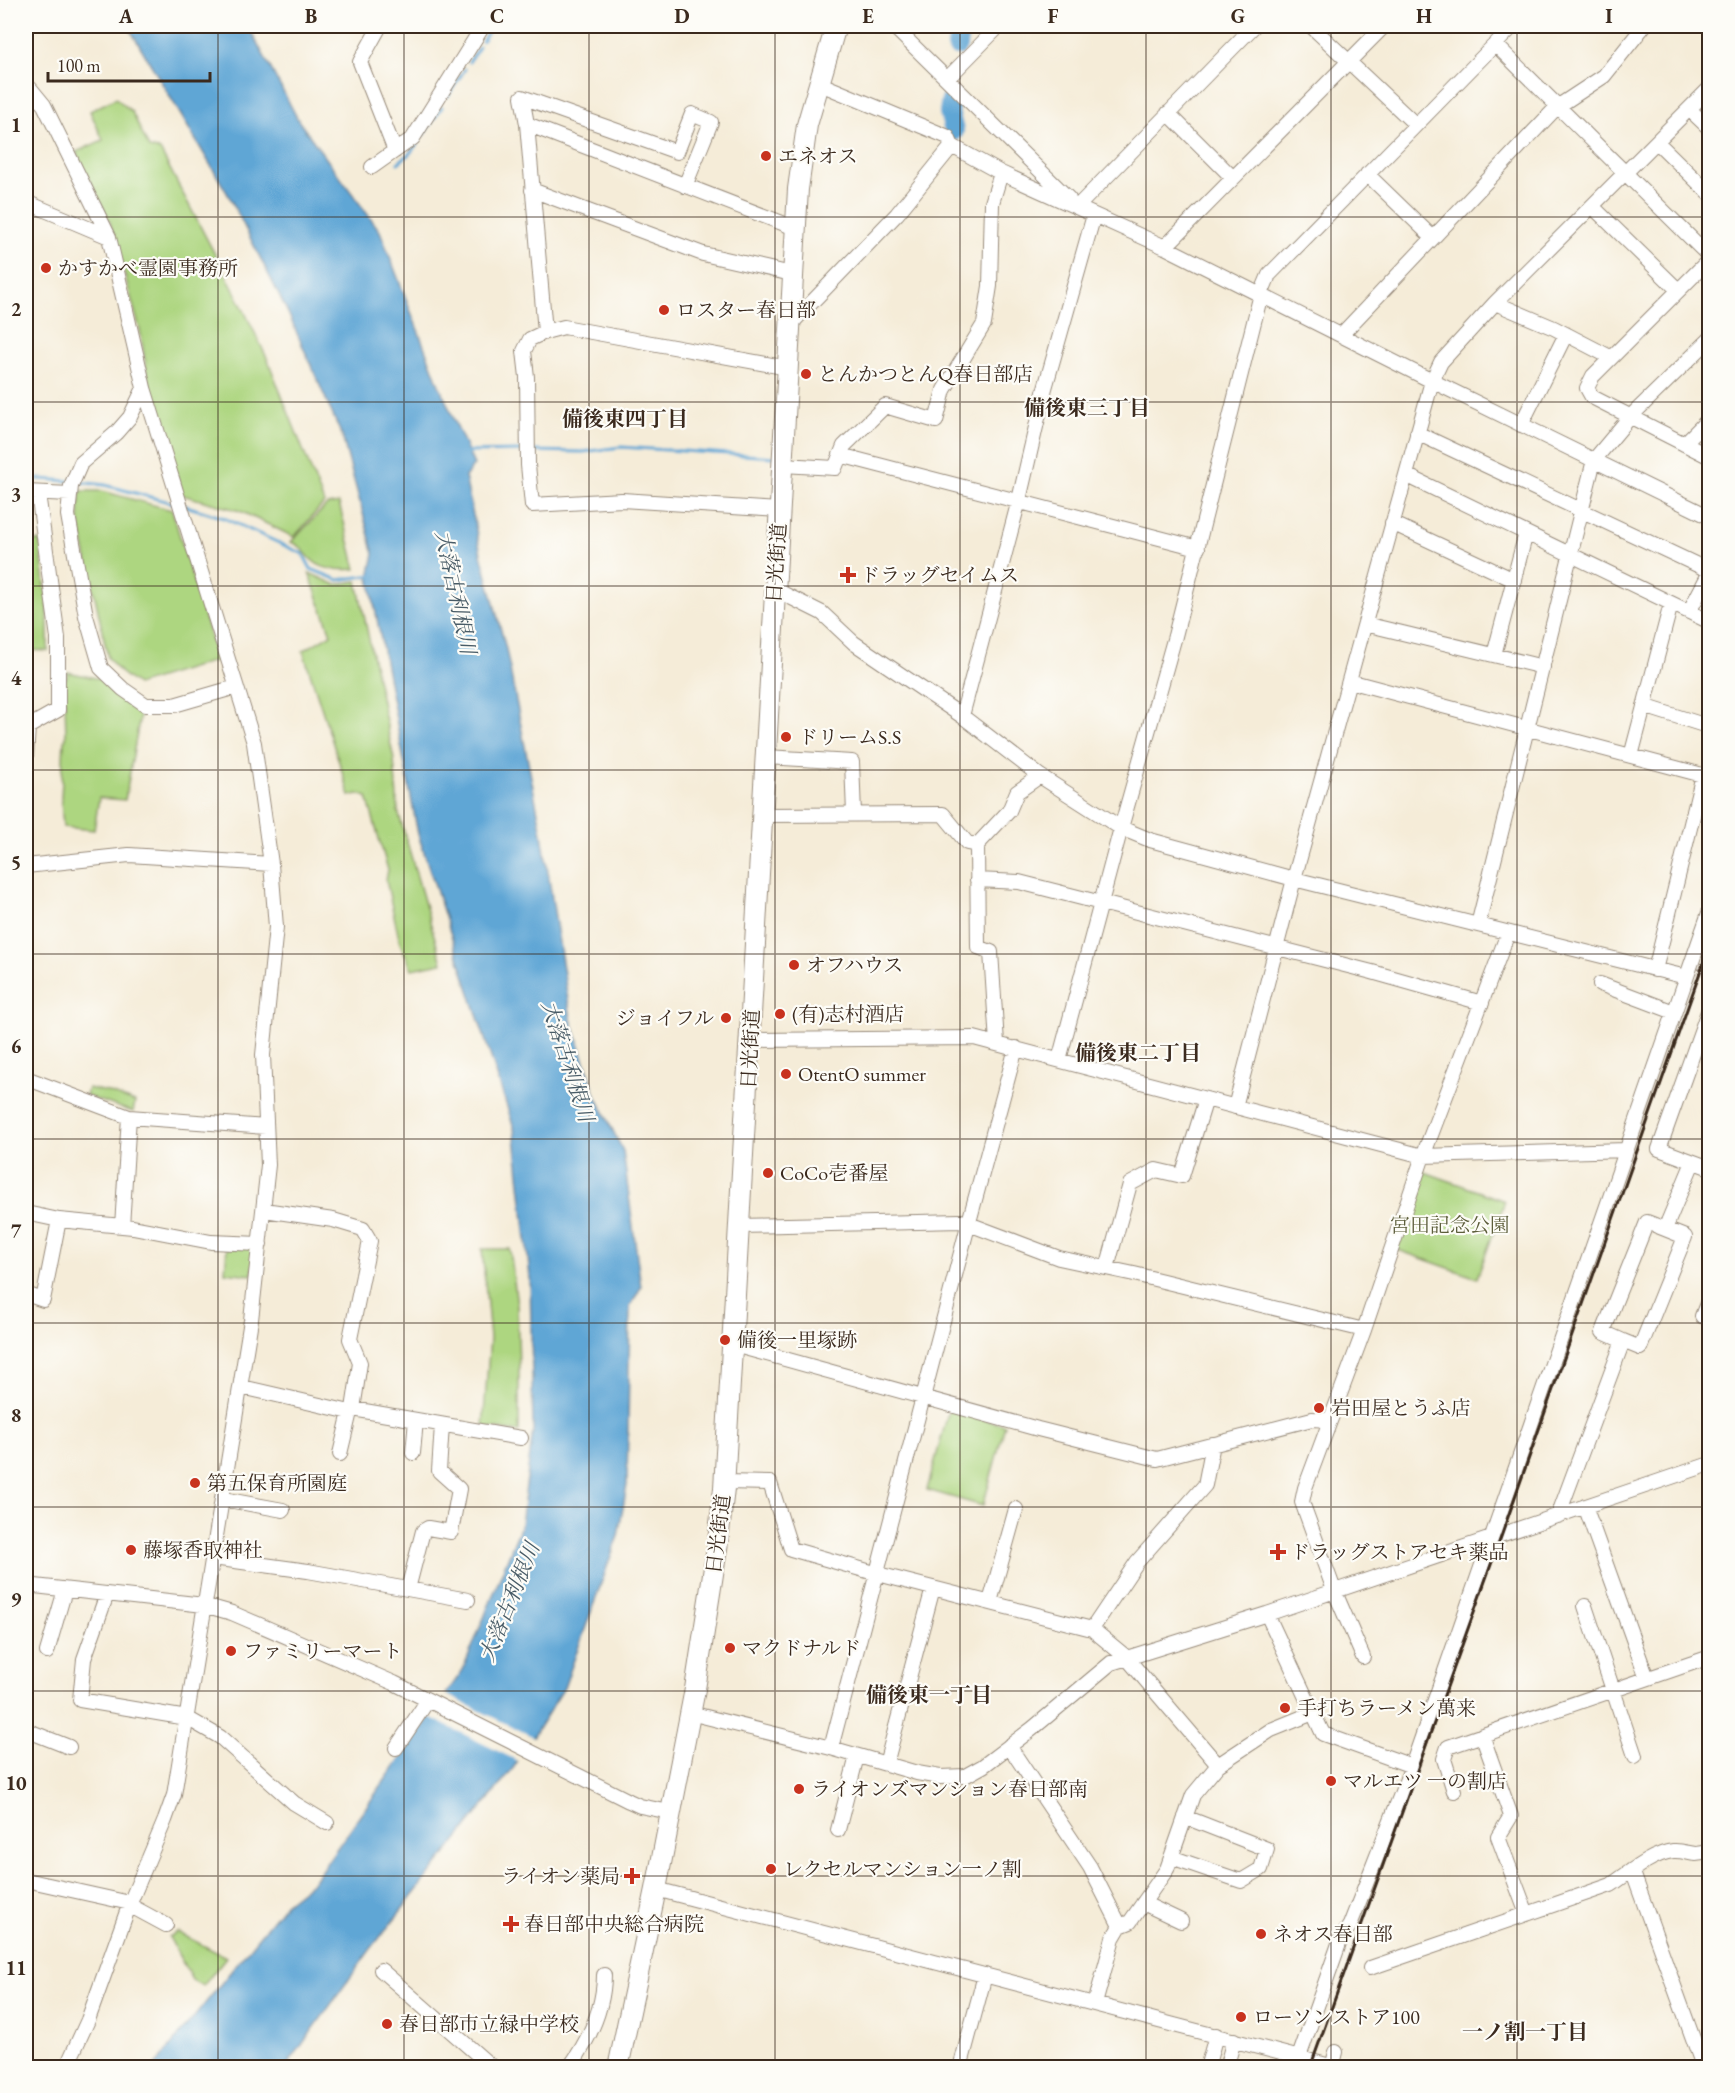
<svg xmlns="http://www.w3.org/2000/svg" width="1735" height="2093" font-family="'EB Garamond','Noto Serif JP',serif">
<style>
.green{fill:#add680;stroke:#74804f;stroke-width:1.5}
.water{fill:#5ea6d5;stroke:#4c687a;stroke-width:1.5}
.pier{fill:#f5ecd8}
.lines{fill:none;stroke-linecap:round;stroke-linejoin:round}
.stream{stroke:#5ea6d5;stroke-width:3}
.river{stroke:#5ea6d5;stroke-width:20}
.minor-casing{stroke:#988b7b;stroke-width:16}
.highway-casing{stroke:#988b7b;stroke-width:22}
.minor{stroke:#fff;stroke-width:14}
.highway{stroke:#fff;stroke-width:20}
.rail{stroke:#3b2a1e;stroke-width:3}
.grid{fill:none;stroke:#3b2a1e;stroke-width:1.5;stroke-opacity:0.55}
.poi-dot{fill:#c8321e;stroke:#fdfcf7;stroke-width:2}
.labels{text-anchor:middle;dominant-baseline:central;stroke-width:4.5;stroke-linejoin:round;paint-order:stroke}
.poi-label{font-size:20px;fill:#3b2a1e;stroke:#fdfcf7;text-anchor:start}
.street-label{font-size:20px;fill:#3b2a1e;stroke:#fdfcf7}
.park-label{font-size:20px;fill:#5d5e3b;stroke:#fdfcf7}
.neighbourhood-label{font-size:21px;font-weight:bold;fill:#3b2a1e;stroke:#fdfcf7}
.water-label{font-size:21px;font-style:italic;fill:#495c67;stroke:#fdfcf7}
.neatline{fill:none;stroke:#3b2a1e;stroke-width:2}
.grid-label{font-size:20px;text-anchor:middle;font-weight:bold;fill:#3b2a1e}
</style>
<rect width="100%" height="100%" fill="#fdfcf7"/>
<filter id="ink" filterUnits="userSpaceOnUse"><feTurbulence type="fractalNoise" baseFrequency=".0167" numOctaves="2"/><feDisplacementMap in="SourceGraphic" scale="12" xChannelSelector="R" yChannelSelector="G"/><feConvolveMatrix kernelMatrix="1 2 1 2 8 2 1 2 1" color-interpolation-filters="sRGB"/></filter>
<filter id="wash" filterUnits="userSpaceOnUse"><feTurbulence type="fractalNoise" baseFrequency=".008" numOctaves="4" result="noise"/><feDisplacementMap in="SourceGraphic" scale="24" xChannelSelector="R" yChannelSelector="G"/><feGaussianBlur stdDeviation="1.35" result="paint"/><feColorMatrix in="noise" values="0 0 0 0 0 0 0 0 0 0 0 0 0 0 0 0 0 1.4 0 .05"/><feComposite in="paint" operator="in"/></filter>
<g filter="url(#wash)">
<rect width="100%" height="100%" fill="#f5ecd8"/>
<path class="green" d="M 116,98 L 132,112 L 149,148 L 160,150 L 238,298 L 267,358 L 324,503 L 294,537 L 240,511 L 182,495 L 148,379 L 140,330 L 110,222 L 76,152 L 103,140 L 90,111 Z
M 80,491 L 102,491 L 172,510 L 217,660 L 137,685 L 121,673 L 108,658 L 79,521 Z
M 339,503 L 356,569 C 342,570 324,571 313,561 C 303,553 304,547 291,542 L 327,505 Z
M 26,541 L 40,541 L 48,611 L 48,651 L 26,650 Z
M 309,573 L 336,585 L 357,581 L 394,760 L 398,811 L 442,963 L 412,969 L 400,943 L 386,880 L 388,870 L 367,797 L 358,794 L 350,796 L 303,651 L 331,634 Z
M 67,672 L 105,680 L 126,698 L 125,700 L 141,710 L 125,800 L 99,798 L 94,830 L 63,827 L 61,799 L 64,740 L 66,738 L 65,698 L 62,681 L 67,677 Z
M 88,1088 L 107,1092 L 135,1102 L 133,1112 L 86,1096 Z
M 1422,1171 L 1505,1201 L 1477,1278 L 1395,1249 Z
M 227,1246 L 252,1248 L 255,1252 L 252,1275 L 225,1272 Z
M 482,1249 L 510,1249 L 517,1305 L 519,1367 L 519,1432 L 483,1427 L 490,1338 Z
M 949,1410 L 1005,1425 L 983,1506 L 927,1490 Z
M 177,1932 L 226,1957 L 203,1986 L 192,1980 L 169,1937 Z"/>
<path class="water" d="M 128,26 L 248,26 L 300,123 L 380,231 L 439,385 L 474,465 L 465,477 L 481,554 L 506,649 L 541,828 L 571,1019 L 596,1096 L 623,1151 L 641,1287 L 630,1307 L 627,1485 L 618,1536 L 564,1688 L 514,1767 L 370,1950 L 286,2067 L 154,2067 L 285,1904 L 313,1882 L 463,1670 L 521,1525 L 533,1430 L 530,1277 L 514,1128 L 418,834 L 369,577 L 374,554 L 342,436 L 289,315 L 229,196 Z"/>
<path class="pier" d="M 443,1693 L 536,1738 L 520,1762 L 427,1716 Z"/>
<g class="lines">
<path class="stream" d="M 482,41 L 492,26
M 469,62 L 479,47
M 448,96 L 465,69
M 423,135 L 442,107
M 398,163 L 410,153 L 419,141
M 531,451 L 583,452 L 621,447 L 775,457
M 465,452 L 524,451
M 26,478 L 69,481
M 78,482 L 105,485 L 177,504
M 186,506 L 224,518 L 303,554 L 311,569 L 338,580 L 372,575"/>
<path class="river" d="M 957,46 L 960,26
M 951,100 L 949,112 L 954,131"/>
</g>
</g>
<g filter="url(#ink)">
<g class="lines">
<g class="minor-casing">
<path id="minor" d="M 380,26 L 360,62 L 395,151
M 893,26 L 1069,199
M 1311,26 L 1416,125
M 1495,44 L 1710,257
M 947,79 L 999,26
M 818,83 L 948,137 L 952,146 L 1001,173 L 1165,247 L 1432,381 L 1710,517
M 26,88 L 30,88 L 44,105 L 109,237 L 144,388 L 254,743 L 271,864 L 276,927 L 263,1055 L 268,1165 L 251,1320 L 174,1795 L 165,1820 L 130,1903 L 88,2020 L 66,2068
M 1689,109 L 1710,129
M 1168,113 L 1233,178
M 527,124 L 795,228
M 1657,142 L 1710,194
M 372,167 L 413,138 L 483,26
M 1367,174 L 1433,238
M 532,190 L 703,254 L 792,274
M 26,202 L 109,237
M 1592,206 L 1678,290
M 1077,207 L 1254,26
M 1165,247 L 1384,26
M 1710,259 L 1593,376 L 1587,388 L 1592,397 L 1710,457
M 1495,303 L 1554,328 L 1610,357
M 790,325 L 897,214 L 952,146
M 545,332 L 527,124 L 522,97 L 677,152 L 692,114 L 711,122 L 685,186
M 1341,335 L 1557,107 L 1604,76 L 1644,26
M 144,388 L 130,417 L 116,433 L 81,463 L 71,486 L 68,515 L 86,616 L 101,668 L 123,689 L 146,705 L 174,705 L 236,687
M 1521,425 L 1566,334
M 1417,433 L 1710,571
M 1684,444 L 1710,418
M 840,455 L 1198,548
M 783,465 L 835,468 L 844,446 L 885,406 L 936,421 L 944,390 L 984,324 L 990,286 L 992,203 L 1001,173
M 1406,475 L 1710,622
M 26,492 L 70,494
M 780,510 L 622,500 L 532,505 L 528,465 L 527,377 L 524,351 L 530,339 L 545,332 L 564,327 L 788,368
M 1392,523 L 1514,580
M 774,589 L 822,613 L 854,643 L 962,716 L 1040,776 L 1121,828 L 1150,840 L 1294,879 L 1686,977
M 1689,612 L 1710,572
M 1365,624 L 1543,667
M 1494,655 L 1526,533
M 1349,681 L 1710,777
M 1644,706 L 1710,727
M 962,716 L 1019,500 L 1045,388 L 1094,215
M 1631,756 L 1671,604
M 766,757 L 852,762 L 854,814
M 26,758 L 28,727 L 58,710 L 58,638 L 38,493
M 762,815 L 943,814 L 967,843 L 977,845
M 26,866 L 129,855 L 271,864
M 977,880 L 1019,882 L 1372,972 L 1482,1003
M 1478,925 L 1594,460 L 1630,417 L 1710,339
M 1655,970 L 1703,775
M 1600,984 L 1674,1012
M 1710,1006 L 1659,1149 L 1710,1168
M 750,1040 L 974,1038 L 1423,1156 L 1626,1150
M 997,1043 L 991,952 L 978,947 L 977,845 L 1009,811 L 1017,792 L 1040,776
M 1059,1060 L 1121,828 L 1175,636 L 1261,294 L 1269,275 L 1513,26
M 26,1078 L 129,1117 L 266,1127
M 1235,1107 L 1294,879 L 1432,381 L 1441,362 L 1495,303 L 1710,88
M 264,1210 L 333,1220 L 363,1229 L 370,1241 L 350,1339 L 360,1363 L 353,1409
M 26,1213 L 59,1220 L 133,1227 L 211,1242 L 260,1244
M 122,1226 L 129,1117
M 740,1226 L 961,1221 L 1059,1258 L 1134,1274 L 1364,1330
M 1107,1268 L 1130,1184 L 1156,1170 L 1182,1176 L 1206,1099
M 26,1294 L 43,1300 L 59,1220
M 1710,1296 L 1702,1316 L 1710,1319
M 1623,1341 L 1603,1332 L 1647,1222 L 1665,1229
M 734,1345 L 1038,1429 L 1157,1459 L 1312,1419 L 1330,1420
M 242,1387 L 350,1412 L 353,1409 L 521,1438
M 413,1453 L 416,1420
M 340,1454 L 350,1412
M 725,1482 L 770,1483 L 791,1549 L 878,1574 L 1092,1629 L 1126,1657 L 1218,1765
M 223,1499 L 283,1510
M 1585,1506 L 1647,1678
M 1558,1516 L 1623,1341 L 1640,1348 L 1685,1237 L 1665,1229 L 1693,1162
M 213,1558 L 308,1571 L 468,1600
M 26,1585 L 204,1605 L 232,1613 L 394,1683 L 629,1801 L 640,1806 L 670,1812
M 408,1589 L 423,1531 L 428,1528 L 451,1532 L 459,1489 L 439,1471 L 442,1425
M 107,1594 L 84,1659 L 80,1700 L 187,1718 L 220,1737 L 294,1803 L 327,1823
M 990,1602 L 1016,1509
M 1585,1606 L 1635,1756
M 1267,1614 L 1323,1734 L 1412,1766
M 1092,1629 L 1137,1562 L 1205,1485 L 1213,1444
M 47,1652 L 65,1590
M 1363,1657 L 1334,1590 L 1302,1502 L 1305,1488 L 1364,1330 L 1423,1156 L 1508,933
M 690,1713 L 831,1748 L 917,1773 L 940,1777 L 965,1776 L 983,1766 L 1032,1729 L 1111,1663 L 1267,1614 L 1710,1464
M 26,1730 L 69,1747
M 1482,1735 L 1511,1816 L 1498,1837 L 1527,1914
M 1009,1746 L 1090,1867 L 1120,1926
M 396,1748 L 428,1700
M 831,1748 L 969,1222 L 1016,1048
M 886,1764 L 933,1588
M 1454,1791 L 1444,1759 L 1448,1747 L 1710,1657
M 838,1830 L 857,1756
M 1171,1857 L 1241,1881 L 1261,1869 L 1267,1849 L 1185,1817
M 1632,1870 L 1703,2066
M 26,1880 L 130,1903
M 656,1889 L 1338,2068
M 1143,1903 L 1181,1921
M 129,1905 L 166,1925
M 1370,1968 L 1611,1885 C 1627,1874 1653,1853 1673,1851 C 1689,1850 1690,1858 1710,1851
M 381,1970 L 493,2068
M 1095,2004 L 1113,1938 L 1120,1926 L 1130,1922 L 1167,1869 L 1193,1795 L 1218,1765 L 1271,1730 L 1313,1713
M 1299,2057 L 1340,1941 L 1350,1925 L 1412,1766 L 1710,910
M 569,2068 C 589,2040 604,2009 604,1975
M 960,2068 L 985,1975
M 1207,2068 L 1216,2035
M 1226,2068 L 1234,2040
M 1332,2068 L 1336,2052"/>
</g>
<g class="highway-casing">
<path id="highway" d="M 618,2068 L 656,1889 L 695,1689 L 718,1542 L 724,1488 L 798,189 L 807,125 L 836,26"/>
</g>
<use href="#minor" class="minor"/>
<use href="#highway" class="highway"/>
<path class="rail" d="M 1310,2068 L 1502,1534 L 1710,944"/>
</g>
</g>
<path class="grid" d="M 218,26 L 218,2068M 404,26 L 404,2068M 589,26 L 589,2068M 775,26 L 775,2068M 960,26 L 960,2068M 1146,26 L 1146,2068M 1331,26 L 1331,2068M 1517,26 L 1517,2068M 26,217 L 1710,217M 26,402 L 1710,402M 26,586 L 1710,586M 26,770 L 1710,770M 26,954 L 1710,954M 26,1139 L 1710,1139M 26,1323 L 1710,1323M 26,1507 L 1710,1507M 26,1691 L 1710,1691M 26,1876 L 1710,1876"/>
<g class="poi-dot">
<circle cx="766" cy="156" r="6"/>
<circle cx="46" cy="268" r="6"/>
<circle cx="664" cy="310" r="6"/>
<circle cx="806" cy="374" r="6"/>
<path d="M845 566h6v6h6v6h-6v6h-6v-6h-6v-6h6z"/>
<circle cx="786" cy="737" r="6"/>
<circle cx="794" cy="965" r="6"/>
<circle cx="780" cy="1014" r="6"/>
<circle cx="726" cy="1018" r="6"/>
<circle cx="786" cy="1074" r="6"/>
<circle cx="768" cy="1173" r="6"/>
<circle cx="725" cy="1340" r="6"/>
<circle cx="1319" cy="1408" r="6"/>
<circle cx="195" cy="1483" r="6"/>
<circle cx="131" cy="1550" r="6"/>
<path d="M1275 1543h6v6h6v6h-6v6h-6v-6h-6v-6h6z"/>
<circle cx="730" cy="1648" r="6"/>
<circle cx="231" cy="1651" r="6"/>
<circle cx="1285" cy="1708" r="6"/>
<circle cx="1331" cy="1781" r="6"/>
<circle cx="799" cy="1789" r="6"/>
<circle cx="771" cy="1869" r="6"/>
<path d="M629 1867h6v6h6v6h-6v6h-6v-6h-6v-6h6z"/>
<path d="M508 1915h6v6h6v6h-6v6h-6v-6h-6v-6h6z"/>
<circle cx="1261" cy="1934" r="6"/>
<circle cx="1241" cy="2017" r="6"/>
<circle cx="387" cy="2024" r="6"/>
</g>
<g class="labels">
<g class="poi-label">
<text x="778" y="156">エネオス</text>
<text x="58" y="268">かすかべ霊園事務所</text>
<text x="676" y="310">ロスター春日部</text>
<text x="818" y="374">とんかつとんQ春日部店</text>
<text x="860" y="575">ドラッグセイムス</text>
<text x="798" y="737">ドリームS.S</text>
<text x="806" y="965">オフハウス</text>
<text x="792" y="1014">(有)志村酒店</text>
<text x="714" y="1018" text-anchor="end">ジョイフル</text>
<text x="798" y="1074">OtentO summer</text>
<text x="780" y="1173">CoCo壱番屋</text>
<text x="737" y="1340">備後一里塚跡</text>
<text x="1331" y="1408">岩田屋とうふ店</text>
<text x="207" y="1483">第五保育所園庭</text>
<text x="143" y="1550">藤塚香取神社</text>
<text x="1290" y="1552">ドラッグストアセキ薬品</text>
<text x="742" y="1648">マクドナルド</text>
<text x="243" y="1651">ファミリーマート</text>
<text x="1297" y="1708">手打ちラーメン萬来</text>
<text x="1343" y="1781">マルエツ 一の割店</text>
<text x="811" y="1789">ライオンズマンション春日部南</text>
<text x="783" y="1869">レクセルマンション一ノ割</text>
<text x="620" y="1876" text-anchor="end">ライオン薬局</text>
<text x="524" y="1924">春日部中央総合病院</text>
<text x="1273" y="1934">ネオス春日部</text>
<text x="1253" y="2017">ローソンストア100</text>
<text x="399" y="2024">春日部市立緑中学校</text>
</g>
<g class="street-label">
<text transform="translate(776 563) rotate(-86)">日光街道</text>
<text transform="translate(750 1049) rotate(-87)">日光街道</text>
<text transform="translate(718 1534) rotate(-83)">日光街道</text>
</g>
<g class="park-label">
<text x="1450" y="1225">宮田記念公園</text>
</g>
<g class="neighbourhood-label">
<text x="1087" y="407">備後東三丁目</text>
<text x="625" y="418">備後東四丁目</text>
<text x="1138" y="1052">備後東二丁目</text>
<text x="929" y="1694">備後東一丁目</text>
<text x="1525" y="2031">一ノ割一丁目</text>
</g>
<g class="water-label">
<text transform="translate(456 592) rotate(78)">大落古利根川</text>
<text transform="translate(568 1061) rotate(72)">大落古利根川</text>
<text transform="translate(509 1602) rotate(-68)">大落古利根川</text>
</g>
</g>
<rect width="1735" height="2093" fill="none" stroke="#fdfcf7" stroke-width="66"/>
<path d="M48 72v9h162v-9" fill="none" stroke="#3b2a1e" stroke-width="3"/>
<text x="57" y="72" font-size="18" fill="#3b2a1e" stroke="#fdfcf7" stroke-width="4.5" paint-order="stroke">100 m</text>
<rect x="33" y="33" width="1669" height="2027" class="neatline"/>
<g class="grid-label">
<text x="126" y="23">A</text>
<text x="311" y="23">B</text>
<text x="497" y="23">C</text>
<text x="682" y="23">D</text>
<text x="868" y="23">E</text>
<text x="1053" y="23">F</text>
<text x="1238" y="23">G</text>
<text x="1424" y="23">H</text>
<text x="1609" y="23">I</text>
<text x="16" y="132">1</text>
<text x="16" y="316">2</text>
<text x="16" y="501">3</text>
<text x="16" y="685">4</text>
<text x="16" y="869">5</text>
<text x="16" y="1053">6</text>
<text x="16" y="1238">7</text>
<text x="16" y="1422">8</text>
<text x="16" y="1606">9</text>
<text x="16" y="1790">10</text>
<text x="16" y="1975">11</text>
</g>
</svg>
